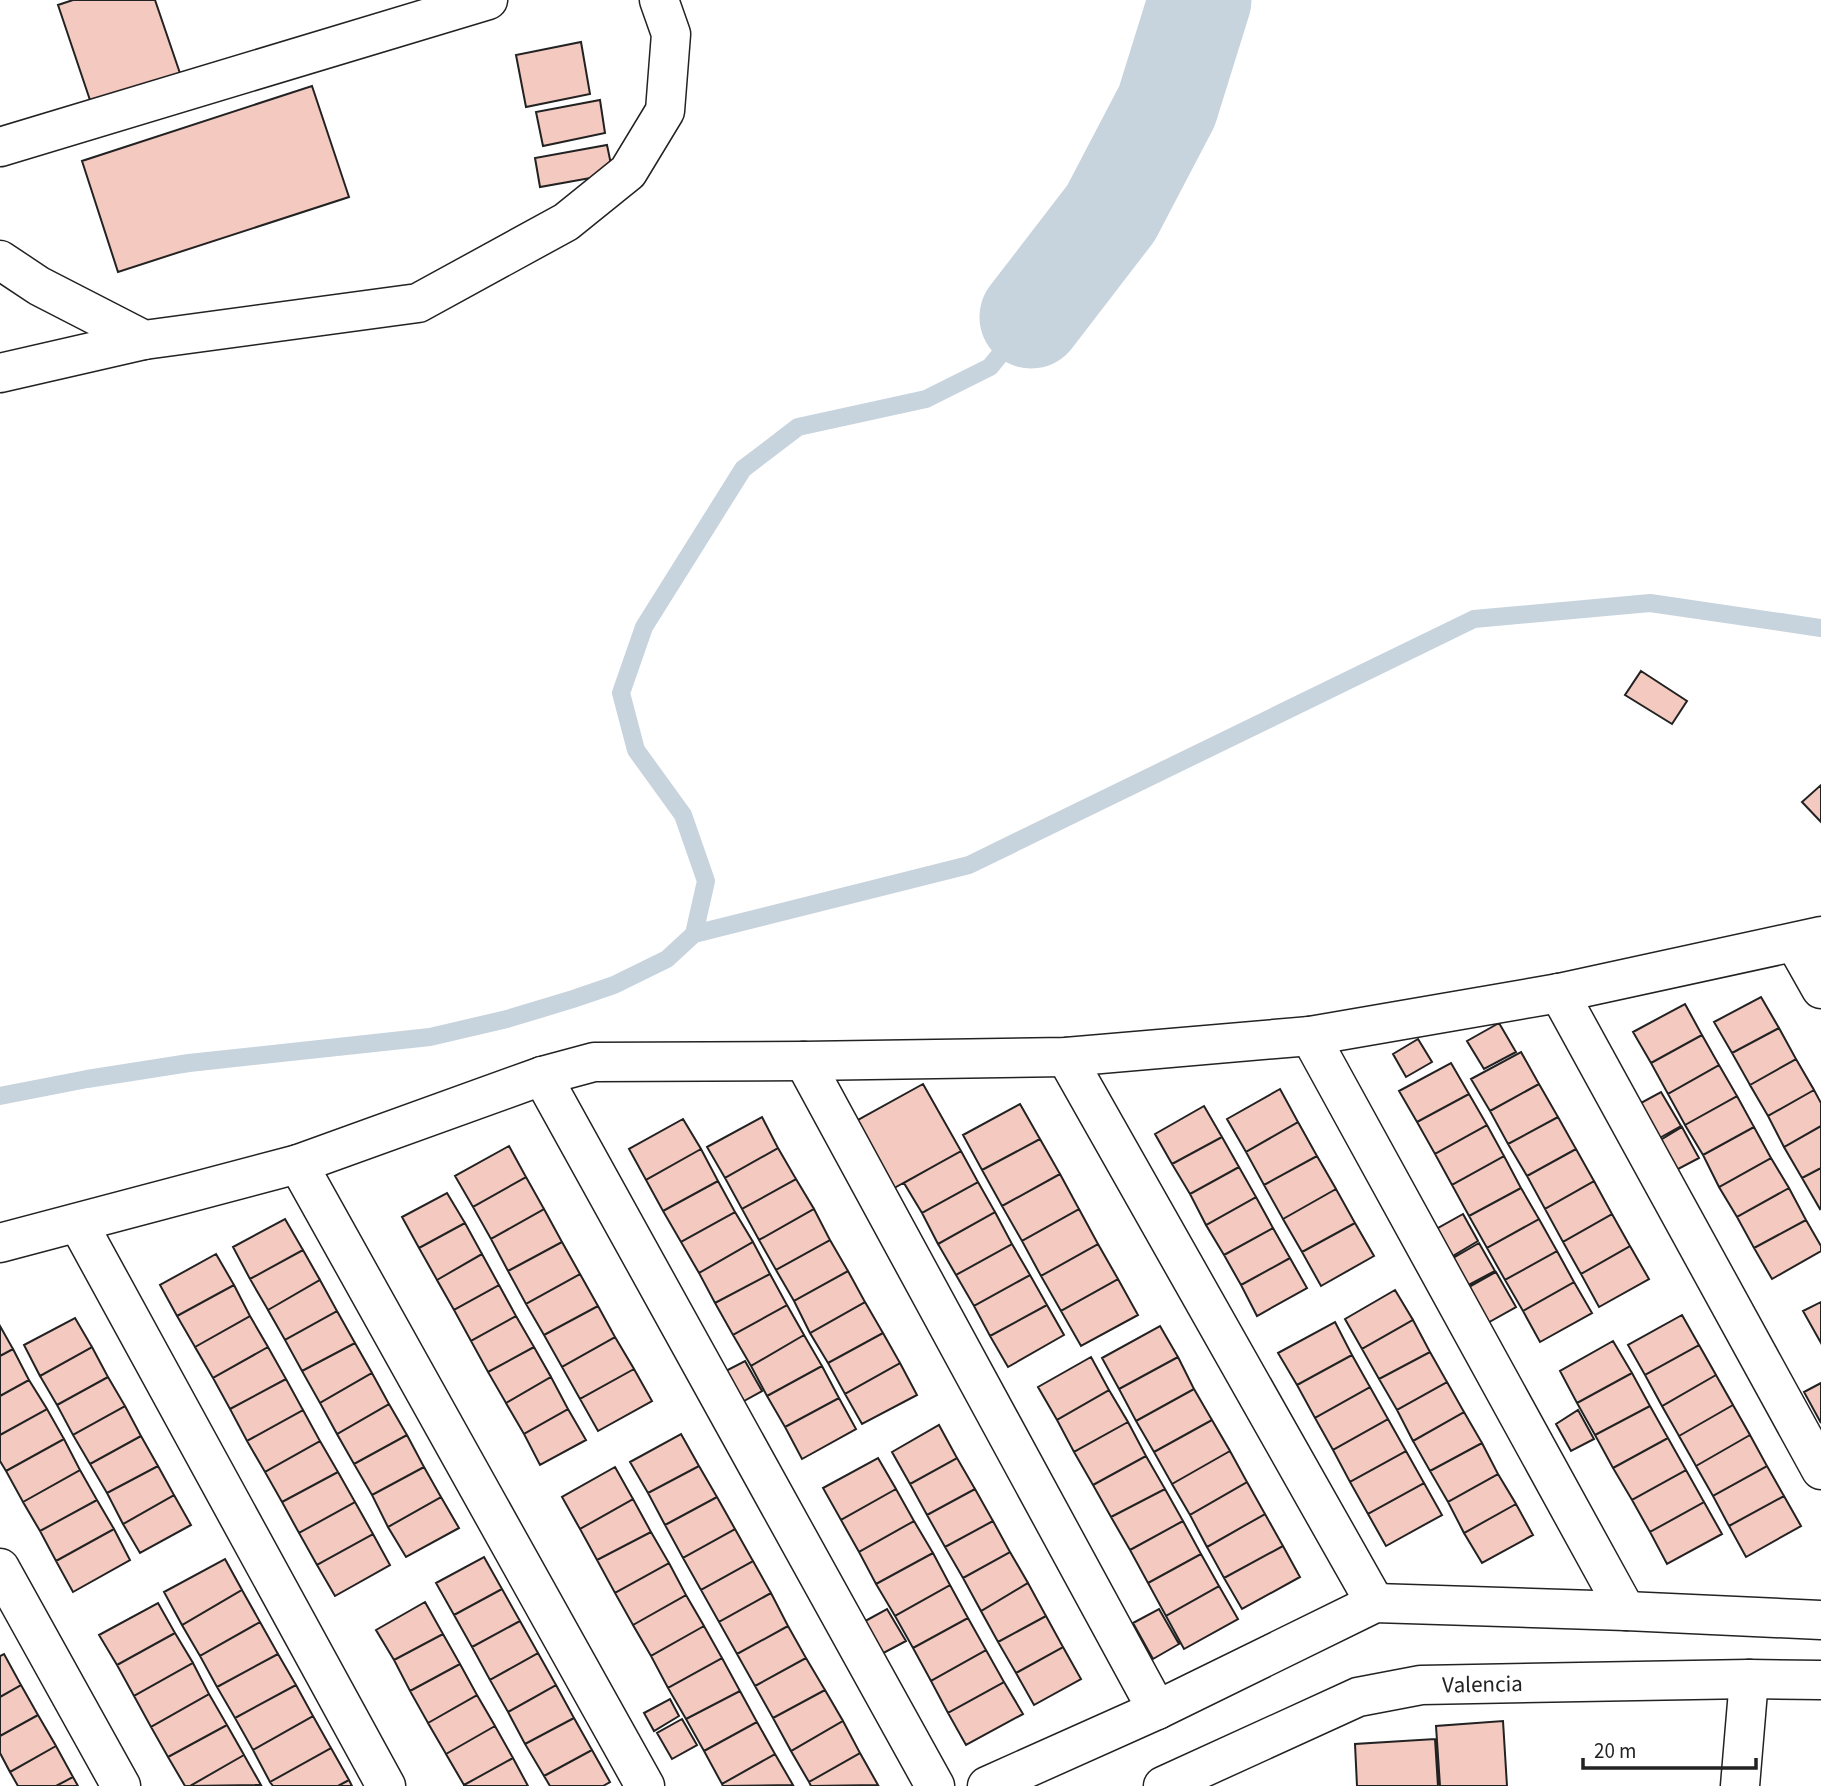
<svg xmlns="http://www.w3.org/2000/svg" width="1821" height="1786" font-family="'Source Sans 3',sans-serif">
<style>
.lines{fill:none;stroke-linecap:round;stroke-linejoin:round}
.stream{stroke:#c7d3dd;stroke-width:18}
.river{stroke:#c7d3dd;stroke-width:103}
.building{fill:#f3c9c0;stroke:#222;stroke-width:2}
.minor-casing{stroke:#222;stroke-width:41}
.minor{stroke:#fff;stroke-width:38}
.labels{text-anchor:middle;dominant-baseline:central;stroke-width:5;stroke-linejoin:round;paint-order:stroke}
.street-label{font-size:23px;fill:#222;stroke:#fff}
</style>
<rect width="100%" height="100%" fill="#fff"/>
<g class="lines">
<path class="stream" d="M 694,934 L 969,865 L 1474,619 L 1650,603 L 1821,628
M 0,1096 L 87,1079 L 189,1063 L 430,1037 L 507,1019 L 573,999 L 614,985 L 667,959 L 694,934 L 706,881 L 683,815 L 636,750 L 621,693 L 644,627 L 743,469 L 798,427 L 926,399 L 990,367 L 1031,317"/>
<path class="river" d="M 1031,317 L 1111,213 L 1167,106 L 1200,0"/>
</g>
<path class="building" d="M 73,0 L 155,0 L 183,82 L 94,112 L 58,5 Z
M 581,42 L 590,94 L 526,107 L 516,55 Z
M 312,86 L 349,197 L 118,272 L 82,161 Z
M 600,100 L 605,133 L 543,146 L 536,112 Z
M 607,145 L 613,174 L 540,187 L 535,158 Z
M 1641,671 L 1687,701 L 1672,724 L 1625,695 Z
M 1821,785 L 1821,822 L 1802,802 Z
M 1761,997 L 1779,1028 L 1732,1053 L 1714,1022 Z
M 1685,1004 L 1702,1035 L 1651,1063 L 1633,1032 Z
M 1499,1023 L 1516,1052 L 1484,1069 L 1467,1041 Z
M 1779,1028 L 1796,1059 L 1750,1085 L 1732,1053 Z
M 1702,1035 L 1719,1065 L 1668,1094 L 1651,1063 Z
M 1418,1039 L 1432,1062 L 1406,1077 L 1393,1054 Z
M 1521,1052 L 1539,1084 L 1490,1111 L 1471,1079 Z
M 1796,1059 L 1814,1090 L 1768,1116 L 1750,1085 Z
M 1451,1063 L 1469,1094 L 1417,1122 L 1399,1091 Z
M 1719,1065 L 1737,1096 L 1685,1125 L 1668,1094 Z
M 923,1084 L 961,1151 L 887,1192 L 849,1125 Z
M 1539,1084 L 1558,1117 L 1508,1144 L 1490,1111 Z
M 1280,1089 L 1298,1122 L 1246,1152 L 1227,1119 Z
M 1814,1090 L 1821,1103 L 1821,1126 L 1784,1147 L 1768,1116 Z
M 1661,1092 L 1681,1126 L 1647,1145 L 1628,1110 Z
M 1469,1094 L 1487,1125 L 1435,1154 L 1417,1122 Z
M 1737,1096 L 1754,1127 L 1703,1155 L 1685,1125 Z
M 1020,1104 L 1040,1139 L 982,1170 L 963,1135 Z
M 1204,1106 L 1222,1137 L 1172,1164 L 1155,1134 Z
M 762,1117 L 778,1148 L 725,1178 L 707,1147 Z
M 1558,1117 L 1576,1149 L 1527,1176 L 1508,1144 Z
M 683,1119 L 701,1149 L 646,1180 L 629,1149 Z
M 1298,1122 L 1317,1156 L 1264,1185 L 1246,1152 Z
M 1487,1125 L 1504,1156 L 1452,1185 L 1435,1154 Z
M 1821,1126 L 1821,1168 L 1802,1178 L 1784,1147 Z
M 1682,1127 L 1699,1158 L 1665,1176 L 1649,1147 Z
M 1754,1127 L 1771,1158 L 1719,1187 L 1703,1155 Z
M 1222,1137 L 1239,1167 L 1190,1194 L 1172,1164 Z
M 1040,1139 L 1060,1174 L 1002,1206 L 982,1170 Z
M 509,1146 L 526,1177 L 473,1207 L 455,1176 Z
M 778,1148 L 796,1179 L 742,1209 L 725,1178 Z
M 701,1149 L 718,1181 L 663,1211 L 646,1180 Z
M 1576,1149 L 1594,1181 L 1545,1209 L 1527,1176 Z
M 961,1151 L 978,1182 L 922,1213 L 904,1183 Z
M 1317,1156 L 1336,1189 L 1283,1219 L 1264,1185 Z
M 1504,1156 L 1521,1188 L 1469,1216 L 1452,1185 Z
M 1771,1158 L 1789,1188 L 1737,1217 L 1719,1187 Z
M 1239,1167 L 1256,1197 L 1206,1225 L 1190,1194 Z
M 1821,1168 L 1821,1208 L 1820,1209 L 1802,1178 Z
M 1060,1174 L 1079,1209 L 1022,1241 L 1002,1206 Z
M 526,1177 L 544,1209 L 491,1239 L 473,1207 Z
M 796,1179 L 814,1209 L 759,1240 L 742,1209 Z
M 718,1181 L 735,1212 L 681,1242 L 663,1211 Z
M 1594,1181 L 1612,1214 L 1563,1242 L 1545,1209 Z
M 978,1182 L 995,1212 L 938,1244 L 922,1213 Z
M 1521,1188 L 1539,1219 L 1487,1248 L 1469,1216 Z
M 1789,1188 L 1806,1220 L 1754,1248 L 1737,1217 Z
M 1336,1189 L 1355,1223 L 1302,1252 L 1283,1219 Z
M 447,1193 L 465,1223 L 419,1248 L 402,1217 Z
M 1256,1197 L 1273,1228 L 1224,1255 L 1206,1225 Z
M 544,1209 L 562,1242 L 508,1271 L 491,1239 Z
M 814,1209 L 830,1240 L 776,1270 L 759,1240 Z
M 1079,1209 L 1098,1244 L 1041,1276 L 1022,1241 Z
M 735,1212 L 753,1242 L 699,1273 L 681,1242 Z
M 995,1212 L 1012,1244 L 956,1275 L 938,1244 Z
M 1463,1214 L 1478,1241 L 1446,1260 L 1431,1232 Z
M 1612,1214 L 1630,1246 L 1581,1274 L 1563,1242 Z
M 285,1219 L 303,1250 L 250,1279 L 233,1247 Z
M 1539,1219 L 1557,1251 L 1505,1280 L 1487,1248 Z
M 1806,1220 L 1821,1246 L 1821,1251 L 1772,1279 L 1754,1248 Z
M 465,1223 L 482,1254 L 437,1280 L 419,1248 Z
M 1355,1223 L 1374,1256 L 1321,1286 L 1302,1252 Z
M 1273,1228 L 1290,1258 L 1241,1285 L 1224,1255 Z
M 830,1240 L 848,1271 L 794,1301 L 776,1270 Z
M 562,1242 L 580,1274 L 526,1304 L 508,1271 Z
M 753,1242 L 770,1274 L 715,1303 L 699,1273 Z
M 1479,1243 L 1495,1271 L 1463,1288 L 1448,1261 Z
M 1012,1244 L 1030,1275 L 974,1306 L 956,1275 Z
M 1098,1244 L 1118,1279 L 1061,1311 L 1041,1276 Z
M 1630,1246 L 1649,1279 L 1599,1307 L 1581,1274 Z
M 303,1250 L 320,1280 L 268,1310 L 250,1279 Z
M 1557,1251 L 1574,1282 L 1523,1311 L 1505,1280 Z
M 216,1254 L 234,1285 L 177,1316 L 160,1285 Z
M 482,1254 L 499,1285 L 454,1310 L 437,1280 Z
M 1290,1258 L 1307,1288 L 1257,1316 L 1241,1285 Z
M 848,1271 L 865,1302 L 810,1333 L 794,1301 Z
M 1496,1272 L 1516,1307 L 1484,1325 L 1464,1290 Z
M 580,1274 L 598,1306 L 544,1335 L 526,1304 Z
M 770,1274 L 787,1305 L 733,1335 L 715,1303 Z
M 1030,1275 L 1047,1305 L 990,1336 L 974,1306 Z
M 1118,1279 L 1138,1315 L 1081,1346 L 1061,1311 Z
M 320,1280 L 337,1311 L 285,1340 L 268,1310 Z
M 1574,1282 L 1592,1313 L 1540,1342 L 1523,1311 Z
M 234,1285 L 250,1316 L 195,1347 L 177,1316 Z
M 499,1285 L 516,1316 L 471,1341 L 454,1310 Z
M 1395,1290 L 1413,1320 L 1362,1349 L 1345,1319 Z
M 865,1302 L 883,1333 L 828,1363 L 810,1333 Z
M 1821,1302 L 1821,1343 L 1803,1311 Z
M 787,1305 L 804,1335 L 751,1366 L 733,1335 Z
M 1047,1305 L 1064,1335 L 1008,1367 L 990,1336 Z
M 598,1306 L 615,1337 L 562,1367 L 544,1335 Z
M 337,1311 L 355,1343 L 302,1371 L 285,1340 Z
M 1682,1315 L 1699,1345 L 1645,1375 L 1628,1345 Z
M 250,1316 L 268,1347 L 213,1378 L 195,1347 Z
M 516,1316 L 534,1347 L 488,1372 L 471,1341 Z
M 75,1318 L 92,1347 L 40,1376 L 24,1345 Z
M 1413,1320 L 1430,1352 L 1379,1379 L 1362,1349 Z
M 1335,1322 L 1352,1355 L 1297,1385 L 1278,1353 Z
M 0,1326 L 13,1349 L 0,1356 Z
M 1160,1326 L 1178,1357 L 1119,1389 L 1102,1358 Z
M 883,1333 L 900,1363 L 845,1394 L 828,1363 Z
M 804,1335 L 822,1366 L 767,1396 L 751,1366 Z
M 615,1337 L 634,1369 L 580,1399 L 562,1367 Z
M 1613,1341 L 1632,1373 L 1577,1403 L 1560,1371 Z
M 355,1343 L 372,1373 L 320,1403 L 302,1371 Z
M 1699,1345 L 1716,1375 L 1662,1406 L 1645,1375 Z
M 92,1347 L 108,1377 L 57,1405 L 40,1376 Z
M 268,1347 L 286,1379 L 230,1409 L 213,1378 Z
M 534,1347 L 551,1377 L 506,1403 L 488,1372 Z
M 13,1349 L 29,1380 L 0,1396 L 0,1356 Z
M 1430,1352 L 1447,1382 L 1397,1410 L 1379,1379 Z
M 1352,1355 L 1370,1387 L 1315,1418 L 1297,1385 Z
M 1091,1357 L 1109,1390 L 1057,1420 L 1038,1387 Z
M 1178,1357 L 1194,1389 L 1136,1421 L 1119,1389 Z
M 745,1361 L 762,1391 L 735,1406 L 718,1375 Z
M 900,1363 L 917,1395 L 862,1424 L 845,1394 Z
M 822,1366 L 839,1398 L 785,1427 L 767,1396 Z
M 634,1369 L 652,1401 L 598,1431 L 580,1399 Z
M 372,1373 L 389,1404 L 337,1434 L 320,1403 Z
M 1632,1373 L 1650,1406 L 1595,1435 L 1577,1403 Z
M 1716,1375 L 1733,1405 L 1679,1436 L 1662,1406 Z
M 108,1377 L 125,1406 L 73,1435 L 57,1405 Z
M 551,1377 L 568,1409 L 524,1434 L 506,1403 Z
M 286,1379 L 303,1410 L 247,1441 L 230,1409 Z
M 29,1380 L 47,1409 L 0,1435 L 0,1396 Z
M 1447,1382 L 1464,1412 L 1413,1441 L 1397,1410 Z
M 1821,1383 L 1821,1423 L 1804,1392 Z
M 1370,1387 L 1388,1419 L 1333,1450 L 1315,1418 Z
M 1194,1389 L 1212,1420 L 1154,1452 L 1136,1421 Z
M 1109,1390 L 1128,1422 L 1074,1452 L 1057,1420 Z
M 839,1398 L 856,1429 L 802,1459 L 785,1427 Z
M 389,1404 L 407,1435 L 354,1464 L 337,1434 Z
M 1733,1405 L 1750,1435 L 1696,1466 L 1679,1436 Z
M 125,1406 L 141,1436 L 90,1464 L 73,1435 Z
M 1650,1406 L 1668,1438 L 1613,1468 L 1595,1435 Z
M 47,1409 L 64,1439 L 6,1471 L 0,1461 L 0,1435 Z
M 568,1409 L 586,1440 L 540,1465 L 524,1434 Z
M 303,1410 L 320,1441 L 265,1472 L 247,1441 Z
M 1578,1410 L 1594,1439 L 1571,1451 L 1556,1424 Z
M 1464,1412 L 1482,1443 L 1430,1471 L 1413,1441 Z
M 1388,1419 L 1406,1451 L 1350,1482 L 1333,1450 Z
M 1212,1420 L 1230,1451 L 1172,1484 L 1154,1452 Z
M 1128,1422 L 1146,1456 L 1093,1485 L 1074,1452 Z
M 939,1425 L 957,1458 L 910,1484 L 892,1452 Z
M 681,1434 L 699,1466 L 648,1493 L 630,1462 Z
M 407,1435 L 424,1467 L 372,1495 L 354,1464 Z
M 1750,1435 L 1767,1466 L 1713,1496 L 1696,1466 Z
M 141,1436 L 158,1466 L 107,1493 L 90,1464 Z
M 1668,1438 L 1686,1470 L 1632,1500 L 1613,1468 Z
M 64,1439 L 80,1470 L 23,1502 L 6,1471 Z
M 320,1441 L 338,1472 L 282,1502 L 265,1472 Z
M 1482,1443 L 1498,1474 L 1448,1502 L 1430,1471 Z
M 1230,1451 L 1247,1482 L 1190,1515 L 1172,1484 Z
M 1406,1451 L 1424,1483 L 1368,1514 L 1350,1482 Z
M 1146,1456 L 1165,1489 L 1111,1517 L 1093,1485 Z
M 878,1458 L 896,1489 L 841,1520 L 823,1488 Z
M 957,1458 L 975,1489 L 927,1515 L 910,1484 Z
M 158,1466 L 174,1495 L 123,1524 L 107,1493 Z
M 699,1466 L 717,1497 L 665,1525 L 648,1493 Z
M 1767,1466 L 1784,1496 L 1729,1526 L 1713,1496 Z
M 424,1467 L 441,1497 L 388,1527 L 372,1495 Z
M 615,1467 L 633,1499 L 580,1529 L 562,1497 Z
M 80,1470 L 97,1500 L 40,1531 L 23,1502 Z
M 1686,1470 L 1704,1502 L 1650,1532 L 1632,1500 Z
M 338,1472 L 355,1502 L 299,1533 L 282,1502 Z
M 1498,1474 L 1516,1504 L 1464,1533 L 1448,1502 Z
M 1247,1482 L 1265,1514 L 1207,1547 L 1190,1515 Z
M 1424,1483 L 1442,1515 L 1386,1546 L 1368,1514 Z
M 896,1489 L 914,1521 L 859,1552 L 841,1520 Z
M 975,1489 L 993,1521 L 945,1547 L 927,1515 Z
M 1165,1489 L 1183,1521 L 1130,1550 L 1111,1517 Z
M 174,1495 L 191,1525 L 140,1553 L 123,1524 Z
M 1784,1496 L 1801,1526 L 1746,1557 L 1729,1526 Z
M 441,1497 L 459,1528 L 406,1557 L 388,1527 Z
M 717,1497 L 735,1529 L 683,1558 L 665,1525 Z
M 633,1499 L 651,1532 L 597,1560 L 580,1529 Z
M 97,1500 L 114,1529 L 56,1561 L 40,1531 Z
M 355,1502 L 373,1534 L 317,1565 L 299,1533 Z
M 1704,1502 L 1722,1534 L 1667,1564 L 1650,1532 Z
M 1516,1504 L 1533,1535 L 1482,1563 L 1464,1533 Z
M 1265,1514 L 1283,1546 L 1224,1578 L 1207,1547 Z
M 914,1521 L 933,1553 L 876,1584 L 859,1552 Z
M 993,1521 L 1010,1552 L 963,1578 L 945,1547 Z
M 1183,1521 L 1201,1554 L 1148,1583 L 1130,1550 Z
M 114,1529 L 130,1560 L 73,1592 L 56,1561 Z
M 735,1529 L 753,1561 L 701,1590 L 683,1558 Z
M 651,1532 L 669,1563 L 615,1593 L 597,1560 Z
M 373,1534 L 390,1565 L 335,1596 L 317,1565 Z
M 1283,1546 L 1300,1577 L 1242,1609 L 1224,1578 Z
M 1010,1552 L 1028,1583 L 981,1611 L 963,1578 Z
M 933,1553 L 950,1585 L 895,1616 L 876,1584 Z
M 1201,1554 L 1219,1586 L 1166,1616 L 1148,1583 Z
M 484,1557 L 502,1589 L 454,1615 L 436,1583 Z
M 225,1559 L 242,1590 L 182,1625 L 164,1592 Z
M 753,1561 L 771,1593 L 719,1622 L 701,1590 Z
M 669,1563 L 686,1595 L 633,1625 L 615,1593 Z
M 1028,1583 L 1046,1616 L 998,1642 L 981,1611 Z
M 950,1585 L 968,1618 L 913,1648 L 895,1616 Z
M 1219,1586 L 1238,1619 L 1184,1649 L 1166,1616 Z
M 502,1589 L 520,1621 L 472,1647 L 454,1615 Z
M 242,1590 L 260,1622 L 200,1656 L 182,1625 Z
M 771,1593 L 788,1626 L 737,1654 L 719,1622 Z
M 686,1595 L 704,1626 L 651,1656 L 633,1625 Z
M 425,1602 L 443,1634 L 394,1660 L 376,1630 Z
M 158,1603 L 175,1633 L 117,1665 L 99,1635 Z
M 887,1609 L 906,1641 L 876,1657 L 858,1625 Z
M 1159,1609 L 1179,1644 L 1153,1659 L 1133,1623 Z
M 1046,1616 L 1063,1647 L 1016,1673 L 998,1642 Z
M 968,1618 L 986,1650 L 931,1681 L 913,1648 Z
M 520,1621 L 538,1653 L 490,1680 L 472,1647 Z
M 260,1622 L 278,1654 L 217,1687 L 200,1656 Z
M 704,1626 L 722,1658 L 668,1688 L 651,1656 Z
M 788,1626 L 806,1658 L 755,1686 L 737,1654 Z
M 175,1633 L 193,1663 L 134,1696 L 117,1665 Z
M 443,1634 L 460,1664 L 410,1691 L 394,1660 Z
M 1063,1647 L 1081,1679 L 1034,1705 L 1016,1673 Z
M 986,1650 L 1004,1682 L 948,1713 L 931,1681 Z
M 538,1653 L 556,1685 L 508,1712 L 490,1680 Z
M 4,1654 L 21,1685 L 0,1697 L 0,1656 Z
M 278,1654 L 296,1685 L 235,1718 L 217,1687 Z
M 722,1658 L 740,1691 L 686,1719 L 668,1688 Z
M 806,1658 L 825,1690 L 773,1718 L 755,1686 Z
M 193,1663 L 209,1694 L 151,1727 L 134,1696 Z
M 460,1664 L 477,1695 L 428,1723 L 410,1691 Z
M 1004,1682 L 1023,1714 L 966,1745 L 948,1713 Z
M 21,1685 L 38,1715 L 0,1736 L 0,1697 Z
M 296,1685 L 313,1716 L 253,1750 L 235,1718 Z
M 556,1685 L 574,1718 L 525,1744 L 508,1712 Z
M 825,1690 L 843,1721 L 791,1751 L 773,1718 Z
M 740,1691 L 757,1722 L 704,1751 L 686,1719 Z
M 209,1694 L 227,1725 L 168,1757 L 151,1727 Z
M 477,1695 L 495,1726 L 446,1754 L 428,1723 Z
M 670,1699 L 679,1716 L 654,1731 L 644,1713 Z
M 38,1715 L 56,1746 L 10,1772 L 0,1753 L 0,1736 Z
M 313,1716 L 331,1748 L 270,1782 L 253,1750 Z
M 574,1718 L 592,1750 L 544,1776 L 525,1744 Z
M 682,1719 L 697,1745 L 672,1759 L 657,1733 Z
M 843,1721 L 860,1753 L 809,1782 L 791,1751 Z
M 1503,1721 L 1507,1786 L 1440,1786 L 1436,1726 Z
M 757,1722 L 775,1754 L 722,1784 L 704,1751 Z
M 227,1725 L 244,1755 L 190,1786 L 185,1786 L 168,1757 Z
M 495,1726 L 513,1758 L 464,1785 L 446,1754 Z
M 1435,1739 L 1438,1786 L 1357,1786 L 1355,1744 Z
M 56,1746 L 73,1777 L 56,1786 L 18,1786 L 10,1772 Z
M 331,1748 L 349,1780 L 338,1786 L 273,1786 L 270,1782 Z
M 592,1750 L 610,1782 L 603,1786 L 550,1786 L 544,1776 Z
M 860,1753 L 878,1785 L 811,1786 L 809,1782 Z
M 775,1754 L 793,1785 L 723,1786 L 722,1784 Z
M 244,1755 L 261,1785 L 190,1786 Z
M 513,1758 L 528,1786 L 464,1786 L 464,1785 Z
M 73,1777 L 78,1786 L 56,1786 Z
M 349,1780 L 352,1786 L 338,1786 Z"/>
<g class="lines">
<g class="minor-casing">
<g id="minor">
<path d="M 0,147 L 488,0"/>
<path d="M 0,260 L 39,286 L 144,340 L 418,303 L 566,222 L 628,172 L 665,111 L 671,34 L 659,0"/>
<path d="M 0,373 L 144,340"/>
<path d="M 1795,943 L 1821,989"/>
<path d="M 1559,993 L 1821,1470"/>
<path d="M 1310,1036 L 1626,1611"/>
<path d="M 1066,1057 L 1375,1603"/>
<path d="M 804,1061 L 1157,1710"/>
<path d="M 542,1076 L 935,1786"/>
<path d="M 298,1164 L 645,1786"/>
<path d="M 78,1223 L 386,1786"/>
<path d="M 0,1243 L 298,1164 L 542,1076 L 594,1062 L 804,1061 L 1066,1057 L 1310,1036 L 1559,993 L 1821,936"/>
<path d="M 0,1568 L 121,1786"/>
<path d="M 987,1786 L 1157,1710 L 1375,1603 L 1626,1611 L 1821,1620"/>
<path id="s1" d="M 1163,1786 L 1358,1697 L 1421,1685 L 1749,1679 L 1821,1680"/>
<path d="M 1740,1786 L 1749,1679"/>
</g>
</g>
<use href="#minor" class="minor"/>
</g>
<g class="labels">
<g class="street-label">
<text stroke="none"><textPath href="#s1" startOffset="340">Valencia</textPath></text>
</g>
</g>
<path d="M1583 1758v10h173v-10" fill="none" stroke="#222222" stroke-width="3.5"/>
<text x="1594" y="1758" font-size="21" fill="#222222" stroke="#ffffff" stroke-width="5" paint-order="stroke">20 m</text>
</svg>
